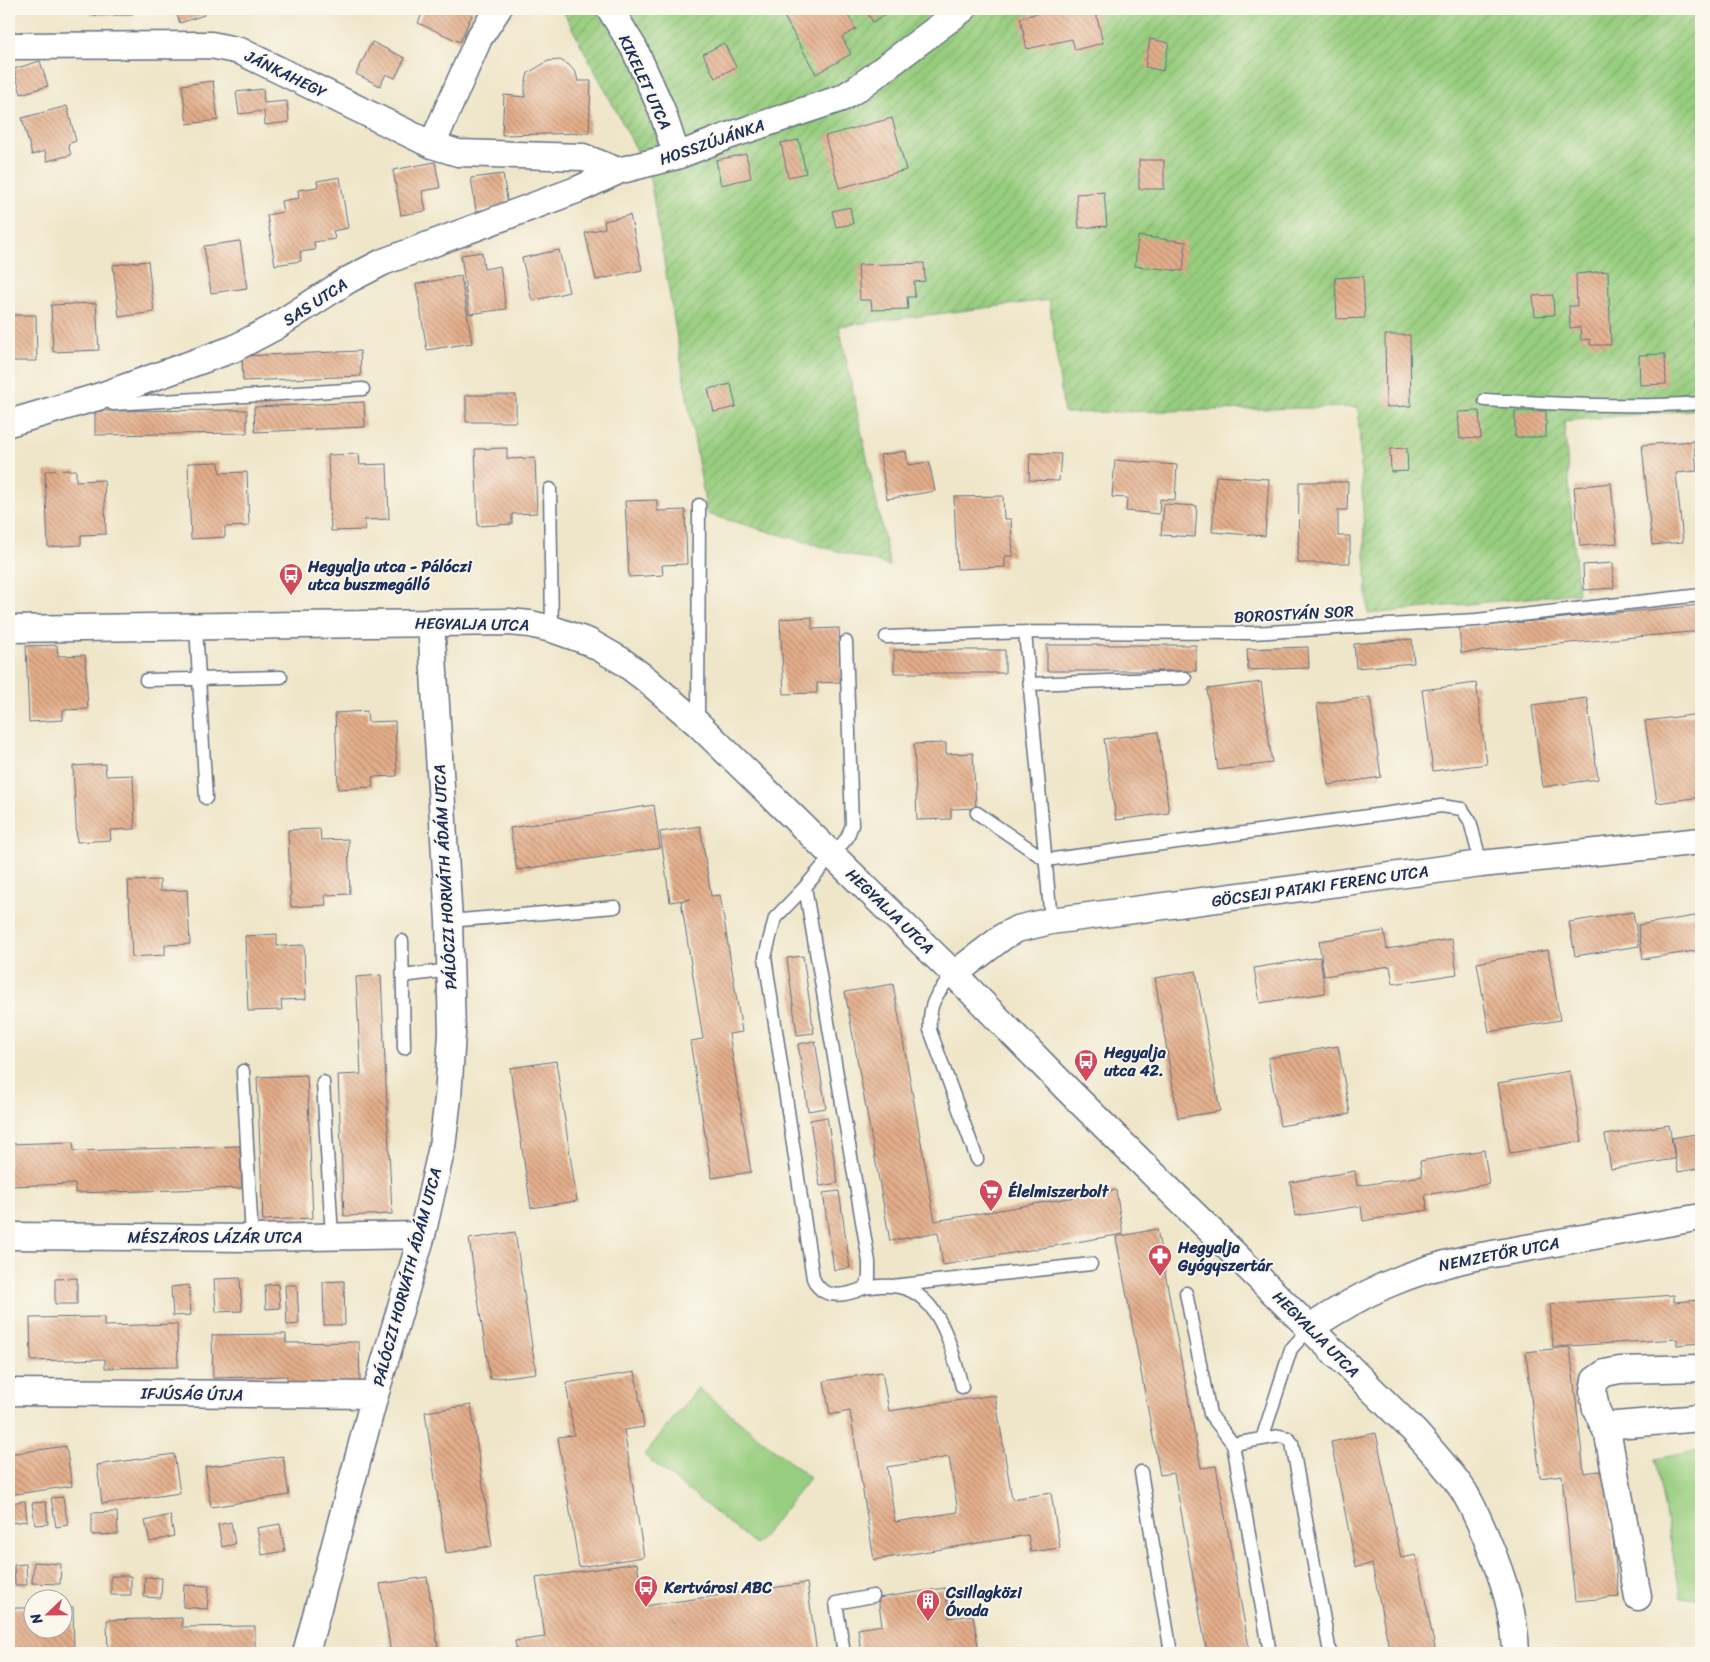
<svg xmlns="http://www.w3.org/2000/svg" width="1710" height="1662" font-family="Sriracha,sans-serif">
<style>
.park{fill:#97cd7e;stroke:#597e6e}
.garden{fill:url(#garden-furrows);stroke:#597e6e}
.building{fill:url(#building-back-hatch);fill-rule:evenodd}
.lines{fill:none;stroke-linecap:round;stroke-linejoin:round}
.lane-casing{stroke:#656f83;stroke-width:15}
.street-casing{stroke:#656f83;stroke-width:29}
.lane{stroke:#fff;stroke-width:12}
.street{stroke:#fff;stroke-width:26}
.labels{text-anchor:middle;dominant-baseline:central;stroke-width:4;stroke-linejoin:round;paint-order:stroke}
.street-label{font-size:16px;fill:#1b2f5e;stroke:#fbf7ec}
.poi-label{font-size:16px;font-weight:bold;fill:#1b2f5e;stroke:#fbf7ec;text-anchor:start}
</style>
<defs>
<pattern id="garden-furrows" width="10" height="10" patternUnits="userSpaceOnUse" patternTransform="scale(1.25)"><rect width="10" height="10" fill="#97cd7e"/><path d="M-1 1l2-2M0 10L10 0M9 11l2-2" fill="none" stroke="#82b06f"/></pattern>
<pattern id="building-back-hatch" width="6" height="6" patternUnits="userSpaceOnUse" patternTransform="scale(1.25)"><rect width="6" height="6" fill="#e3ad89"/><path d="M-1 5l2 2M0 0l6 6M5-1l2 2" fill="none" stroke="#b78d73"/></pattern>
</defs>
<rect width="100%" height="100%" fill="#fbf7ec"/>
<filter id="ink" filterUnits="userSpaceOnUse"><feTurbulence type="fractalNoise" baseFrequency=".02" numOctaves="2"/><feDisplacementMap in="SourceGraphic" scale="10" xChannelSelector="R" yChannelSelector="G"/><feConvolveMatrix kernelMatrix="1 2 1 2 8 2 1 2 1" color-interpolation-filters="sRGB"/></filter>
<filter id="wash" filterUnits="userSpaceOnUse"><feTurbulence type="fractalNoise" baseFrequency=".0096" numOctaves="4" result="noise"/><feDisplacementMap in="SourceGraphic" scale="20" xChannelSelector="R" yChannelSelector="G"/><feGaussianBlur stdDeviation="1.12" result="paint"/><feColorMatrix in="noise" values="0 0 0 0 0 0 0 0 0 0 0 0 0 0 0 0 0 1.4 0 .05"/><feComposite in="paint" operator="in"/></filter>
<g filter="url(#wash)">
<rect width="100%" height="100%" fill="#efe6c9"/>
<path class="park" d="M 698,1388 L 810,1478 L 756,1545 L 644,1455 Z
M 1701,1450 L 1701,1598 L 1681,1598 L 1655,1459 Z"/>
<path class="garden" d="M 562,9 L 1701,9 L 1701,409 L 1564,421 L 1578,593 L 1368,614 L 1358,407 L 1064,413 L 1049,300 L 839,326 L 890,566 L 707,514 L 649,173 Z"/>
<g id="blocks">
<path class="building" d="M 90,9 L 132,9 L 132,15 L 90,15 Z
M 175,9 L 202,9 L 204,15 L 180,23 Z
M 424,9 L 471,9 L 474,10 L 460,42 L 418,23 Z
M 786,9 L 844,9 L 856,29 L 842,37 L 851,54 L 816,74 L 781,11 Z
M 865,9 L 889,9 L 891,11 L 873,22 Z
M 1037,9 L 1071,9 L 1072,13 L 1095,9 L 1103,43 L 1075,50 L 1072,39 L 1027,49 L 1020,18 L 1038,13 Z
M 1150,39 L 1169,43 L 1163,71 L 1145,67 Z
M 372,42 L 405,58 L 395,78 L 386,74 L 380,86 L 356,74 Z
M 724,43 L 736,67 L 715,78 L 703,54 Z
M 560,60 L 569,65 L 576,73 L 578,81 L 591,81 L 589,133 L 502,135 L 504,95 L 525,97 L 525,85 L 528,73 L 548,61 Z
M 40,61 L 48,86 L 21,94 L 14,69 Z
M 213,81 L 218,120 L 187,124 L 182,85 Z
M 263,89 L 264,103 L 287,101 L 289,122 L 265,125 L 264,111 L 239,114 L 236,92 Z
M 67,106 L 76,141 L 68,144 L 71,155 L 47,161 L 45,151 L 32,155 L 22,118 Z
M 892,118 L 906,170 L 839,188 L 825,136 Z
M 799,140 L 806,173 L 788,177 L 781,143 Z
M 746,154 L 751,178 L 721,185 L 716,160 Z
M 1139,160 L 1164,160 L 1164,189 L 1139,189 Z
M 435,162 L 440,188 L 422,191 L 426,211 L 401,215 L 393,170 Z
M 503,174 L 508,206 L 476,211 L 471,178 Z
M 340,177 L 348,228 L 333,231 L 335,239 L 314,242 L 315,250 L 300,252 L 301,261 L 275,265 L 267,215 L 283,212 L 281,201 L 299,198 L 298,190 L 318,187 L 317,181 Z
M 1104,192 L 1107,226 L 1079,228 L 1076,194 Z
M 850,207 L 853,224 L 836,227 L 832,211 Z
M 630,215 L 642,270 L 596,280 L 585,233 L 605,228 L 604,221 Z
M 1138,236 L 1186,242 L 1183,271 L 1135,266 Z
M 240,241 L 247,288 L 211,293 L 204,246 Z
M 559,250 L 569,292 L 532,301 L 522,258 Z
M 482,252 L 484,269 L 500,266 L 506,309 L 469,314 L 461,255 Z
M 148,261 L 154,312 L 119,317 L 113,265 Z
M 924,263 L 925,281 L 914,282 L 915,297 L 907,297 L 908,309 L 872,310 L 871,300 L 860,300 L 858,265 Z
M 1608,271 L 1611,345 L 1590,345 L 1590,339 L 1581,340 L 1580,327 L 1570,328 L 1569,306 L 1577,306 L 1576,274 Z
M 461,276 L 472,343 L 427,350 L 416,284 Z
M 1363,276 L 1365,318 L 1337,319 L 1335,278 Z
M 1553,295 L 1554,315 L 1535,316 L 1533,296 Z
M 96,303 L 99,350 L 53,352 L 51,305 Z
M 9,315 L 36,315 L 37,361 L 12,361 L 12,375 L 9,375 Z
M 1701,321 L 1701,353 L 1697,354 L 1694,322 Z
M 1385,335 L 1410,335 L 1411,406 L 1386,407 Z
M 360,351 L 361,376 L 243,381 L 242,356 Z
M 1665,354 L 1666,384 L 1640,385 L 1639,355 Z
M 731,384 L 736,407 L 714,412 L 708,389 Z
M 466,395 L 516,395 L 516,422 L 466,422 Z
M 364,402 L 365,427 L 255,432 L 254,407 Z
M 247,410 L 247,433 L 95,435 L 95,411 Z
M 1479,411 L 1481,438 L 1460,439 L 1458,412 Z
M 1515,411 L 1546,411 L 1546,437 L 1515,437 Z
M 1694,441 L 1697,471 L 1676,473 L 1683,542 L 1652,545 L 1642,445 Z
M 507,448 L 507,459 L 535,458 L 537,513 L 512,514 L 512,524 L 478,526 L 475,449 Z
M 1407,448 L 1408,471 L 1391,472 L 1390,449 Z
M 906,451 L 908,465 L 929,462 L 935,491 L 887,499 L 880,455 Z
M 1030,453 L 1061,454 L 1059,481 L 1029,480 Z
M 359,454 L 360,465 L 387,464 L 389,519 L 364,520 L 365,530 L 331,531 L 328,455 Z
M 1115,460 L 1177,465 L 1175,500 L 1160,499 L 1159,514 L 1126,511 L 1127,498 L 1112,497 Z
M 219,462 L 220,473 L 247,472 L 249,526 L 225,527 L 225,537 L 191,539 L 188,463 Z
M 76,470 L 76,481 L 104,480 L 106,534 L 81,535 L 81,545 L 48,547 L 45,471 Z
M 1216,476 L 1269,479 L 1265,536 L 1212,532 Z
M 1299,482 L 1348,482 L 1347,510 L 1338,510 L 1338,536 L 1350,536 L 1350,563 L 1298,563 Z
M 1611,483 L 1617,543 L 1580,546 L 1574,487 Z
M 1003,496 L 1004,519 L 1011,519 L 1013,556 L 1005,556 L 1005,567 L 957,569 L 954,497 Z
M 657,500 L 657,511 L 685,510 L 687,564 L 662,565 L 663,575 L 629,577 L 625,501 Z
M 1164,504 L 1197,506 L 1195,537 L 1161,535 Z
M 1613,563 L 1614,588 L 1584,590 L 1583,565 Z
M 1701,605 L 1701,631 L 1461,653 L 1459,628 Z
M 812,617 L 812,629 L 839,628 L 842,682 L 817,683 L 817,693 L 784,694 L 780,619 Z
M 1412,639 L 1414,663 L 1356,668 L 1354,644 Z
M 57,645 L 58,656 L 85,655 L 88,709 L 63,710 L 63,720 L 29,722 L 26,646 Z
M 1047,645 L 1196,645 L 1196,671 L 1047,671 Z
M 1308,647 L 1309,668 L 1248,670 L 1247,649 Z
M 894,650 L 1005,650 L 1005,673 L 894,673 Z
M 1261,682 L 1272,763 L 1218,770 L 1207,689 Z
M 1476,683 L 1487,764 L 1433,771 L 1422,690 Z
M 1370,697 L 1381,777 L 1328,785 L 1317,704 Z
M 1587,698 L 1598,779 L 1543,787 L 1532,705 Z
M 367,711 L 368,722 L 395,721 L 397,776 L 372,777 L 373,787 L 338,789 L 335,713 Z
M 1700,714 L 1701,797 L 1657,803 L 1645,721 Z
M 1158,732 L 1169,813 L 1116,820 L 1104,739 Z
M 946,743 L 946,754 L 973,753 L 976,808 L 951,809 L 951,819 L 917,820 L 914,744 Z
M 105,764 L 106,776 L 133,775 L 135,829 L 110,830 L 111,840 L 77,842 L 73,766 Z
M 654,805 L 660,848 L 517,870 L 510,828 Z
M 700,826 L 711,896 L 720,895 L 742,1032 L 729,1034 L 751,1172 L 712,1178 L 690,1041 L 703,1039 L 681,901 L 691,899 L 670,902 L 660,832 Z
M 320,829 L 321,840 L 348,839 L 350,894 L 325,895 L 326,905 L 291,907 L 288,830 Z
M 160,880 L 160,891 L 187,890 L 190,944 L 165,945 L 165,955 L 132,957 L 128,881 Z
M 1633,912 L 1639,946 L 1575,956 L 1569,922 Z
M 1701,915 L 1701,950 L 1643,959 L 1638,925 Z
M 1384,931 L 1387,949 L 1452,939 L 1457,974 L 1393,984 L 1390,966 L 1324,976 L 1319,941 Z
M 277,934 L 277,946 L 304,945 L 306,999 L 281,1000 L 282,1010 L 248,1011 L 245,936 Z
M 1548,950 L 1560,1020 L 1489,1032 L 1477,963 Z
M 803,956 L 814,1033 L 797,1035 L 787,958 Z
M 1320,957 L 1325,993 L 1260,1003 L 1254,968 Z
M 1196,971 L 1220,1111 L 1178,1118 L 1155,978 Z
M 381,975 L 392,1214 L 344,1216 L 338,1075 L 361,1074 L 356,977 Z
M 893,984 L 935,1221 L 1116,1190 L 1123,1234 L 943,1265 L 938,1232 L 890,1241 L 845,992 Z
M 815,1041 L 826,1108 L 808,1111 L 798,1044 Z
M 1338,1046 L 1350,1114 L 1280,1126 L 1268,1058 Z
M 556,1061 L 577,1201 L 531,1208 L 510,1068 Z
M 1570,1071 L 1582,1141 L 1510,1153 L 1498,1083 Z
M 307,1075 L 313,1218 L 263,1220 L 257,1077 Z
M 827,1117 L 838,1183 L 820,1186 L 810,1120 Z
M 1669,1125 L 1675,1159 L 1611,1169 L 1605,1135 Z
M 1701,1133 L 1701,1168 L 1678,1172 L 1672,1138 Z
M 73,1142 L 74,1151 L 240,1146 L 242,1188 L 75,1193 L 75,1184 L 9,1186 L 9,1144 Z
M 1484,1150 L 1489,1184 L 1425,1195 L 1428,1210 L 1363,1221 L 1361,1206 L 1295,1216 L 1290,1182 L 1355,1171 L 1357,1186 L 1422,1176 L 1420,1161 Z
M 839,1191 L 850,1268 L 834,1270 L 823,1193 Z
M 1157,1229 L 1201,1468 L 1216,1466 L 1250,1653 L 1207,1653 L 1174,1473 L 1160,1475 L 1116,1237 Z
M 515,1232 L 536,1373 L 490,1379 L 469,1239 Z
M 77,1278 L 77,1304 L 55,1304 L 55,1279 Z
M 240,1278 L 242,1311 L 216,1312 L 214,1279 Z
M 344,1281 L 345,1325 L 324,1325 L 323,1282 Z
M 278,1284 L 280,1308 L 266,1309 L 265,1285 Z
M 189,1285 L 191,1315 L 173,1316 L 171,1287 Z
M 285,1285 L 297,1285 L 299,1324 L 287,1325 Z
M 1674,1295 L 1674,1302 L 1701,1300 L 1701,1343 L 1677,1345 L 1677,1339 L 1553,1347 L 1550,1304 Z
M 104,1317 L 104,1326 L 177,1324 L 178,1367 L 105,1368 L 105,1359 L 31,1361 L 30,1318 Z
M 286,1334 L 286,1343 L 359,1342 L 360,1384 L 287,1386 L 287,1376 L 213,1378 L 212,1335 Z
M 1570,1347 L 1584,1473 L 1606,1470 L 1619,1597 L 1575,1601 L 1562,1475 L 1540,1478 L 1526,1352 Z
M 635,1372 L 644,1427 L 624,1430 L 644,1557 L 579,1567 L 558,1437 L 574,1435 L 566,1383 Z
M 882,1372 L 889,1411 L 995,1395 L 1012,1499 L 1051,1493 L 1060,1548 L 1031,1552 L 1028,1535 L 874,1560 L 850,1411 L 830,1415 L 824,1381 ZM 949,1457 L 958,1512 L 895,1522 L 887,1467 Z
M 471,1405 L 492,1546 L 446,1553 L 425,1412 Z
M 1376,1433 L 1401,1558 L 1416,1555 L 1436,1653 L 1390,1653 L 1372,1564 L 1356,1567 L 1331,1442 Z
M 66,1446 L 72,1486 L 9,1495 L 9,1454 Z
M 174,1454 L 180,1493 L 102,1504 L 97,1465 Z
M 283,1456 L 289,1495 L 211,1507 L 205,1467 Z
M 63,1497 L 68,1525 L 56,1527 L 51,1498 Z
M 25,1501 L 27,1521 L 9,1523 L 9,1503 Z
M 46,1502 L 48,1524 L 35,1525 L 32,1503 Z
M 117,1512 L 118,1534 L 92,1535 L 92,1513 Z
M 170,1515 L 174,1536 L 150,1542 L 145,1521 Z
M 231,1522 L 235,1544 L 222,1547 L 218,1525 Z
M 280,1524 L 285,1551 L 262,1555 L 257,1528 Z
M 34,1562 L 61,1564 L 60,1584 L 32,1583 Z
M 637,1563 L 644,1606 L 807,1583 L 817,1653 L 517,1653 L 515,1641 L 545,1637 L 536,1578 Z
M 26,1564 L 27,1585 L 15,1585 L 14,1565 Z
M 111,1576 L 131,1576 L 131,1595 L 111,1595 Z
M 145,1577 L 162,1578 L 161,1598 L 144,1597 Z
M 427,1577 L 439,1653 L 391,1653 L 380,1584 Z
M 184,1585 L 209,1586 L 207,1609 L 183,1607 Z
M 945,1588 L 949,1618 L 973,1615 L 979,1652 L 861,1653 L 858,1629 L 882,1625 L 878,1598 Z
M 62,1607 L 73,1607 L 74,1650 L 9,1651 L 9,1608 L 32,1608 L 32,1630 L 62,1630 Z
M 182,1618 L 182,1627 L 255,1626 L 255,1653 L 108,1653 L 107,1620 Z"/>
</g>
</g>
<g filter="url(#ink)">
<use href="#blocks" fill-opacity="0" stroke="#656f83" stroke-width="1"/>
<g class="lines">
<g class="lane-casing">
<path id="lane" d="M 105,399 L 113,404 L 363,389
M 1485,400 C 1557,404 1629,408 1701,403
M 550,489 L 552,629
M 196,626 L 206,798
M 1025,632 L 1051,921
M 886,637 L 1025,632 L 1252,633 L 1476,620 L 1701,595
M 146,680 L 281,677
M 1030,684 L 1185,678
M 698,724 L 699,505
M 977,813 L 1046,860 L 1441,806 L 1462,809 L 1470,821 L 1481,864
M 805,887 L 869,1262 L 869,1278 L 864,1288 C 846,1296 822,1301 813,1278 L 765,957 L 775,918 L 805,887 L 847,838 L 852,825 L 846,642
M 449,921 L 615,907
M 402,941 L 404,1048
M 954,974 C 937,993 928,1003 930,1030 L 977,1159
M 403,976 L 450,970
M 243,1071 L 252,1238
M 323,1082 L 332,1237
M 892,1286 L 1091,1264
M 864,1288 C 873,1287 883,1285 891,1286 C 940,1288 952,1350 962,1387
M 1186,1293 L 1210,1414 L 1233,1444
M 1262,1439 L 1291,1349 L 1310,1328
M 1141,1472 L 1171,1653
M 844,1653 L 836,1603 L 873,1596
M 1270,1653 L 1233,1444 L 1280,1436 L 1288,1438 L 1292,1443 L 1330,1653"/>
</g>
<g class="street-casing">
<path id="street" d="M 610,9 L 634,48 L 661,108 L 677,156
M 9,46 L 211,45 L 240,51 L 432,145 L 458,153 L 583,157 L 618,171
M 432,145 L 479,38 L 498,9
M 9,423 L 101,396 L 233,349 L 273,328 L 348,280 L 383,262 L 579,189 L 618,171 L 677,156 L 728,136 L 842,98 L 858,88 L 963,9
M 9,629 L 509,622 L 530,624 L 552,629 L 589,642 L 622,661 L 647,680 L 698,724 L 954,974 L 1070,1092 L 1414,1431 C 1431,1450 1449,1469 1463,1490 C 1473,1506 1481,1525 1488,1542 C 1503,1578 1515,1614 1516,1653
M 954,974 L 1004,936 L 1017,929 L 1051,921 L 1481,864 L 1701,841
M 9,1236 L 252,1238 L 422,1235
M 1310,1328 C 1363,1292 1408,1272 1470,1258 L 1701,1217
M 9,1392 L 375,1395
M 1604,1426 L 1701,1418
M 1638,1597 L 1608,1435 L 1596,1409 L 1593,1392 L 1595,1380 L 1605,1373 L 1620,1370 L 1701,1368
M 306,1653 L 375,1395 L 422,1235 L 442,1147 L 448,1098 L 452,1033 L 449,921 L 431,622"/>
</g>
<use href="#lane" class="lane"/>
<use href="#street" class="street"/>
</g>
</g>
<defs>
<g id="bus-pin" transform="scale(1.25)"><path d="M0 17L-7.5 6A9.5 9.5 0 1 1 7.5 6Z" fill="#d1495b" stroke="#fbf7ec"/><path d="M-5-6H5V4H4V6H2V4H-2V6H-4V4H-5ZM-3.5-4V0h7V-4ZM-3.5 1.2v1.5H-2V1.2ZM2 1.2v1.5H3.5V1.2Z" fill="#fff"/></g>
<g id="supermarket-pin" transform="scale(1.25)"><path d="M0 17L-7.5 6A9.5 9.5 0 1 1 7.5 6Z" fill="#d1495b" stroke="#fbf7ec"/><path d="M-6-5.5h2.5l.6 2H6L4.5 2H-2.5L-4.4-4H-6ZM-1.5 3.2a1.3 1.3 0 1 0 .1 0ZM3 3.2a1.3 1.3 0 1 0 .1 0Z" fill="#fff"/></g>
<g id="pharmacy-pin" transform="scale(1.25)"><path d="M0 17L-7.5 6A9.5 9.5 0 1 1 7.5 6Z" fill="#d1495b" stroke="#fbf7ec"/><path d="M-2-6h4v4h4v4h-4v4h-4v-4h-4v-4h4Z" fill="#fff"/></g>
<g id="building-pin" transform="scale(1.25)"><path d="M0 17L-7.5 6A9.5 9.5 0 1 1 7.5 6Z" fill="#d1495b" stroke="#fbf7ec"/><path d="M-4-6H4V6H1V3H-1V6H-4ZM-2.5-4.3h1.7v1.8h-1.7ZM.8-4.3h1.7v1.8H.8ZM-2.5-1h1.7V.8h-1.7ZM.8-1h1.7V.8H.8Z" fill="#fff"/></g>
</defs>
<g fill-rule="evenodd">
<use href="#bus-pin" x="291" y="575"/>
<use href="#bus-pin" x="1086" y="1061"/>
<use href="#supermarket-pin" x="991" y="1191"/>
<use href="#pharmacy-pin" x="1160" y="1256"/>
<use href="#bus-pin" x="646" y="1587"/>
<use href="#building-pin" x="928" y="1601"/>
</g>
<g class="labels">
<g class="street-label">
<text transform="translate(286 74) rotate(26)">JÁNKAHEGY</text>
<text transform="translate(645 82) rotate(65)">KIKELET UTCA</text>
<text transform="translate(712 142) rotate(-19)">HOSSZÚJÁNKA</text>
<text transform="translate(315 302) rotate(-33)">SAS UTCA</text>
<text transform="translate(1294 614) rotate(-3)">BOROSTYÁN SOR</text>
<text transform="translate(472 624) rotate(1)">HEGYALJA UTCA</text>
<text transform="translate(445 877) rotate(-93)">PÁLÓCZI HORVÁTH ÁDÁM UTCA</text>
<text transform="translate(1320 886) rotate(-8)">GÖCSEJI PATAKI FERENC UTCA</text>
<text transform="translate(890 911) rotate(44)">HEGYALJA UTCA</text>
<text x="215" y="1237">MÉSZÁROS LÁZÁR UTCA</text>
<text transform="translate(1499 1254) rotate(-11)">NEMZETŐR UTCA</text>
<text transform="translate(407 1277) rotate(-75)">PÁLÓCZI HORVÁTH ÁDÁM UTCA</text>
<text transform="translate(1316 1334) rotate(45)">HEGYALJA UTCA</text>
<text transform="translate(192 1394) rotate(1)">IFJÚSÁG ÚTJA</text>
</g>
<g class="poi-label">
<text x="308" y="566">Hegyalja utca - Pálóczi<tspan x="308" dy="18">utca buszmegálló</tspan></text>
<text x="1104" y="1052">Hegyalja<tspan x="1104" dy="18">utca 42.</tspan></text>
<text x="1008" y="1191">Élelmiszerbolt</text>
<text x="1178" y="1247">Hegyalja<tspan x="1178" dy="18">Gyógyszertár</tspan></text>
<text x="664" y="1587">Kertvárosi ABC</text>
<text x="946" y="1592">Csillagközi<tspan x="946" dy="18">Óvoda</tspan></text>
</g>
</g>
<rect width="1710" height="1662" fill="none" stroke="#fbf7ec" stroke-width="30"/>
<g transform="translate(48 1614) rotate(248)"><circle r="24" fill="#fbf7ec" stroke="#a1a7b3"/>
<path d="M0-4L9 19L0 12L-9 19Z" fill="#d1495b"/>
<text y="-8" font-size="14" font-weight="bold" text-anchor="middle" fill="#1b2f5e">N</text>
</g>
</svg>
